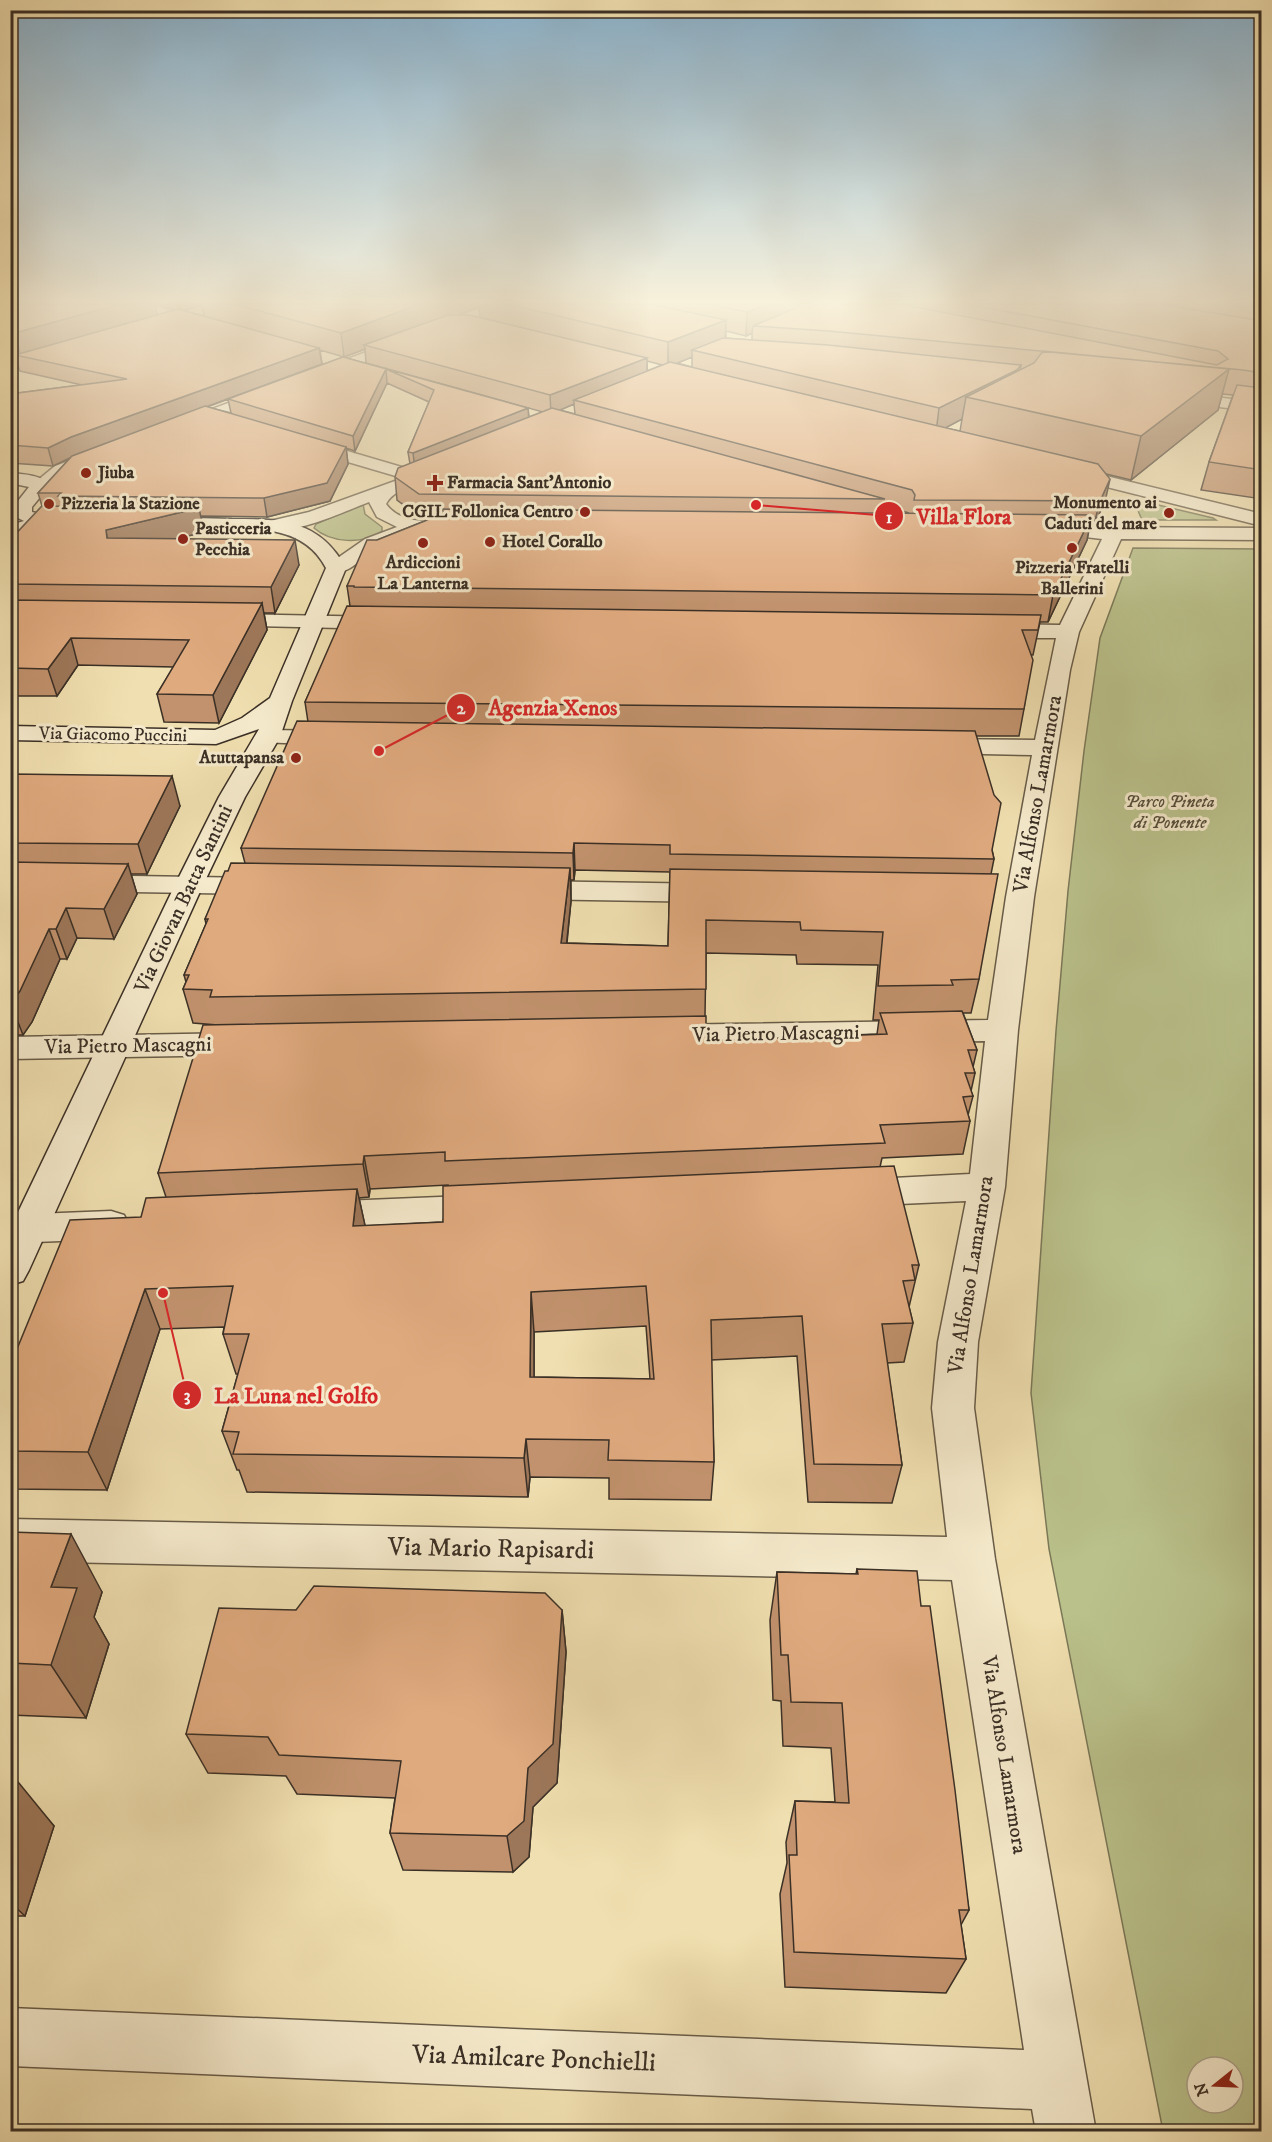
<svg xmlns="http://www.w3.org/2000/svg" width="1272" height="2142" font-family="'IM FELL DW Pica',serif">
<style>
.green{fill:#bac18b;stroke:#7a7858;stroke-width:1.5;fill-rule:evenodd}
.lines{fill:none;stroke-linecap:round;stroke-linejoin:round}
.street-casing{stroke:#685c48;stroke-width:3}
.secondary-casing{stroke:#3b3026;stroke-width:3}
.street{fill:#f5eacc;fill-rule:evenodd}
.secondary{fill:#f5eacc;fill-rule:evenodd}
.wall{fill:#c1926d;stroke:#3b3026;stroke-width:1.5;fill-rule:evenodd}
.shaded-wall{fill:#9d7759;stroke:#3b3026;stroke-width:1.5}
.building{fill:#e0aa7f;stroke:#3b3026;stroke-width:1.5;fill-rule:evenodd}
.poi-dot{fill:#8f2418;stroke:#f5eacc;stroke-width:2}
.labels{text-anchor:middle;dominant-baseline:central;stroke-width:6;stroke-linejoin:round;paint-order:stroke}
.far-poi-label{font-size:18px;font-weight:bold;fill:#3b3026;stroke:#f5eacc;text-anchor:start}
.far-street-label{font-size:18px;fill:#3b3026;stroke:#f5eacc}
.far-park-label{font-size:18px;font-style:italic;fill:#544d3a;stroke:#f5eacc}
.street-label{font-size:21px;fill:#3b3026;stroke:#f5eacc}
.near-street-label{font-size:26px;fill:#3b3026;stroke:#f5eacc}
.leader{fill:none;stroke:#d62828;stroke-width:2}
.callout-dot{fill:#d62828;stroke:#f5eacc;stroke-width:2}
.mark-label{font-size:18px;text-anchor:middle;font-weight:bold;fill:#fff}
.callout-label{font-size:22px;text-anchor:middle;font-weight:bold;fill:#d62828;stroke:#f5eacc;stroke-width:6;stroke-linejoin:round;paint-order:stroke}
</style>
<rect width="100%" height="100%" fill="#f0dfb0"/>
<filter id="stains"><feTurbulence type="fractalNoise" baseFrequency=".00333" numOctaves="4"/><feColorMatrix values="0 0 0 0 .2 0 0 0 0 .09 0 0 0 0 .02 0 0 0 .5 -.17"/></filter>
<radialGradient id="worn" r=".72"><stop offset=".6" stop-color="#630" stop-opacity="0"/><stop offset="1" stop-color="#630" stop-opacity=".3"/></radialGradient>
<path class="green" d="M 1133,499 L 1213,518 L 1216,520 L 1142,520 Z
M 363,504 L 365,514 L 382,527 L 382,531 C 363,545 331,543 314,528 L 316,524 Z
M 1133,548 L 1261,549 L 1261,2131 L 1163,2131 L 1049,1549 L 1031,1393 L 1056,1031 L 1068,891 L 1084,751 L 1100,638 ZM 1197,2067 L 1233,2067 L 1233,2103 L 1197,2103 Z"/>
<g class="lines">
<g class="street-casing">
<path id="street" d="M 124,304 L 147,304 L 212,322 L 214,325 L 207,329 L 126,307 Z
M 491,304 L 511,304 L 473,321 L 479,326 L 477,329 L 467,329 L 458,322 L 460,316 Z
M 407,337 L 414,341 L 412,344 L 186,429 L 180,431 L 172,426 L 174,423 Z
M 1174,393 L 1262,402 L 1262,412 L 1168,401 L 1166,398 Z
M 303,438 L 422,473 L 425,477 L 422,481 L 416,482 L 297,447 L 295,443 L 297,439 Z
M 97,451 L 103,452 L 106,456 L 103,460 L 67,474 L 47,489 L 35,489 L 32,485 L 55,466 Z
M 1065,466 L 1262,514 L 1262,526 L 1059,475 L 1056,471 L 1059,467 Z
M 395,481 L 401,482 L 404,486 C 399,494 393,492 386,504 C 402,526 435,521 459,520 L 466,522 L 469,526 L 466,530 L 459,532 L 415,531 L 412,535 C 401,539 389,542 379,547 C 363,555 349,577 329,572 L 326,568 L 329,564 L 365,539 L 397,527 L 377,517 L 369,502 C 346,511 294,535 270,529 L 267,525 L 270,521 L 309,512 Z
M 1092,527 L 1262,528 L 1262,540 L 1121,539 L 1079,632 L 1070,670 L 1034,897 L 1018,1030 L 1005,1187 L 978,1342 L 974,1408 L 995,1559 L 1096,2132 L 1036,2132 L 1032,2109 L 10,2066 L 10,2008 L 1024,2050 L 952,1580 L 10,1561 L 10,1519 L 947,1537 L 932,1408 L 938,1342 L 966,1201 L 855,1206 L 842,1203 L 837,1193 L 842,1183 L 855,1180 L 970,1174 L 985,1041 L 660,1047 L 649,1044 L 644,1036 L 649,1028 L 660,1025 L 988,1020 L 1006,897 L 1032,755 L 936,753 L 927,751 L 924,746 L 927,741 L 936,739 L 1035,740 L 1056,638 L 992,638 L 984,636 L 981,631 L 984,626 L 992,624 L 1060,625 L 1102,539 L 1085,537 L 1082,533 L 1085,529 Z
M 221,614 L 385,617 L 393,618 L 396,623 L 393,628 L 385,629 L 213,625 L 210,620 L 213,615 Z
M 268,730 L 335,731 L 344,733 L 347,738 L 344,743 L 335,745 L 259,742 L 256,737 L 259,732 Z
M 10,874 L 263,878 L 273,880 L 277,886 L 273,892 L 263,894 L 10,890 Z
M 527,881 L 713,884 L 723,887 L 727,893 L 723,899 L 713,902 L 527,899 L 517,896 L 513,890 L 517,884 Z
M 240,1033 L 251,1036 L 256,1044 L 251,1052 L 240,1055 L 10,1059 L 10,1037 Z
M 488,1195 L 501,1199 L 506,1209 L 501,1219 L 488,1223 L 318,1230 L 305,1226 L 300,1216 L 305,1206 L 318,1202 Z
M 111,1211 L 124,1215 L 129,1225 L 124,1235 L 111,1239 L 10,1243 L 10,1215 Z"/>
</g>
<g class="secondary-casing">
<path id="secondary" d="M 10,473 C 23,474 42,475 50,485 L 32,507 L 32,512 L 54,517 L 75,518 L 77,522 L 75,526 L 37,530 L 10,537 L 10,525 L 24,521 L 16,517 L 14,506 L 29,487 L 10,483 Z
M 158,517 C 183,518 207,518 232,519 C 281,519 319,519 346,568 L 292,701 L 280,737 L 245,797 L 203,885 L 29,1270 L 23,1281 L 10,1285 L 10,1229 L 175,885 L 219,797 L 259,729 L 216,744 L 10,740 L 10,726 L 215,730 L 242,718 L 270,698 L 326,568 C 293,505 207,541 151,527 L 149,523 L 151,519 Z"/>
</g>
<use href="#street" class="street"/>
<use href="#secondary" class="secondary"/>
</g>
<path class="wall" d="M 10,304 L 155,304 L 157,315 L 175,310 L 156,304 L 1262,304 L 1262,499 L 1201,490 L 1209,462 L 1233,395 L 1222,394 L 1218,410 L 1131,480 L 1106,474 L 1105,502 L 1094,524 L 1090,524 L 1087,540 L 1048,622 L 1040,622 L 1033,655 L 1031,655 L 1024,709 L 1019,736 L 976,736 L 992,850 L 994,859 L 991,874 L 979,979 L 971,1013 L 963,1013 L 977,1050 L 973,1067 L 975,1073 L 971,1091 L 973,1096 L 968,1115 L 970,1121 L 963,1154 L 882,1158 L 880,1167 L 919,1265 L 909,1307 L 913,1323 L 904,1362 L 887,1363 L 902,1465 L 892,1503 L 808,1502 L 797,1356 L 711,1360 L 714,1462 L 711,1500 L 609,1499 L 609,1478 L 530,1477 L 528,1497 L 247,1492 L 239,1470 L 237,1470 L 222,1431 L 238,1374 L 236,1374 L 223,1334 L 224,1327 L 160,1329 L 107,1490 L 10,1489 L 10,1366 L 141,1217 L 166,1197 L 158,1173 L 217,1025 L 193,1023 L 183,989 L 186,982 L 184,975 L 206,924 L 205,919 L 228,871 L 245,863 L 241,848 L 308,722 L 305,702 L 350,606 L 347,586 L 377,540 L 432,518 L 421,518 L 397,500 L 395,477 L 410,464 L 408,452 L 429,402 L 387,383 L 355,451 L 346,448 L 348,464 L 330,501 L 267,517 L 201,516 L 204,532 L 180,538 L 299,565 L 275,613 L 264,613 L 267,630 L 219,723 L 164,722 L 157,694 L 174,667 L 78,665 L 57,696 L 10,696 L 10,540 L 42,506 L 38,493 L 70,458 L 53,466 L 10,463 L 10,394 L 82,385 L 20,371 L 17,362 L 10,359 ZM 202,305 L 204,316 L 184,311 ZM 479,306 L 480,318 L 459,315 L 459,314 ZM 726,331 L 746,336 L 752,333 L 752,340 L 726,338 ZM 365,349 L 366,363 L 543,412 L 529,417 L 528,408 L 343,357 L 228,399 L 231,413 L 207,407 L 322,364 L 320,350 L 344,357 ZM 692,357 L 692,367 L 677,363 ZM 647,361 L 662,365 L 647,371 ZM 574,404 L 575,414 L 560,410 ZM 962,419 L 960,431 L 945,428 ZM 885,506 L 909,513 L 884,513 ZM 575,870 L 670,872 L 668,946 L 567,943 L 571,901 L 571,880 L 574,880 ZM 706,953 L 796,955 L 797,964 L 878,965 L 873,1020 L 879,1020 L 877,1034 L 706,1041 L 705,1016 ZM 448,1185 L 443,1222 L 365,1226 L 359,1198 L 369,1197 L 370,1189 ZM 646,1326 L 650,1379 L 534,1377 L 534,1332 Z
M 10,774 L 180,806 L 147,874 L 131,874 L 137,894 L 114,939 L 77,938 L 67,959 L 60,959 L 32,1022 L 23,1035 L 10,1035 Z
M 10,1532 L 102,1592 L 94,1617 L 109,1644 L 86,1718 L 10,1715 Z
M 857,1569 L 921,1606 L 969,1910 L 961,1925 L 966,1959 L 946,1993 L 785,1987 L 780,1894 L 787,1863 L 786,1842 L 795,1801 L 835,1802 L 831,1748 L 783,1746 L 781,1701 L 773,1700 L 770,1620 L 777,1572 L 856,1574 Z
M 296,1610 L 562,1610 L 566,1652 L 557,1783 L 533,1807 L 529,1857 L 513,1872 L 403,1870 L 390,1833 L 395,1798 L 297,1794 L 286,1776 L 208,1773 L 186,1734 Z
M 10,1776 L 54,1826 L 25,1916 L 10,1916 Z"/>
<path class="shaded-wall" d="M 120,304 L 155,304 L 158,318 L 21,356 L 14,336 L 18,332 Z
M 179,304 L 202,304 L 202,305 L 181,312 Z
M 420,304 L 479,304 L 479,306 L 459,314 L 456,319 L 364,345 L 365,349 L 344,357 L 341,333 Z
M 768,304 L 811,304 L 753,326 L 752,333 L 746,336 L 747,312 Z
M 726,320 L 725,344 L 692,350 L 692,357 L 668,367 L 668,342 Z
M 319,348 L 322,364 L 76,455 L 53,466 L 48,448 L 71,437 Z
M 647,358 L 647,375 L 574,400 L 574,404 L 551,414 L 550,395 Z
M 1021,365 L 1017,388 L 966,397 L 962,419 L 936,433 L 939,408 Z
M 386,369 L 387,383 L 355,451 L 353,436 Z
M 1229,369 L 1218,410 L 1131,480 L 1141,436 Z
M 528,408 L 529,422 L 415,469 L 413,453 Z
M 346,447 L 348,464 L 330,501 L 267,517 L 264,498 Z
M 1110,479 L 1105,502 L 1094,524 L 1100,501 Z
M 199,508 L 204,532 L 112,555 L 107,538 L 106,530 Z
M 1092,515 L 1087,540 L 1048,622 L 1053,595 Z
M 295,540 L 299,565 L 275,613 L 271,587 Z
M 262,603 L 267,630 L 219,723 L 213,695 Z
M 71,638 L 78,665 L 57,696 L 48,669 Z
M 172,776 L 180,806 L 147,874 L 138,844 Z
M 574,843 L 575,870 L 574,880 L 573,853 Z
M 128,864 L 137,894 L 114,939 L 104,909 Z
M 570,868 L 571,901 L 563,977 L 561,943 Z
M 66,908 L 77,938 L 67,959 L 56,929 Z
M 49,929 L 60,959 L 32,1022 L 23,1035 L 11,1004 Z
M 364,1156 L 370,1189 L 369,1197 L 363,1164 Z
M 357,1189 L 366,1230 L 353,1226 Z
M 145,1289 L 160,1329 L 107,1490 L 88,1452 Z
M 531,1292 L 534,1332 L 534,1416 L 530,1377 Z
M 526,1439 L 530,1477 L 528,1497 L 524,1458 Z
M 71,1534 L 102,1592 L 94,1617 L 109,1644 L 86,1718 L 51,1665 L 51,1587 Z
M 562,1610 L 566,1652 L 557,1783 L 533,1807 L 529,1857 L 513,1872 L 507,1836 L 528,1768 Z
M 14,1777 L 54,1826 L 25,1916 L 10,1902 L 10,1788 Z"/>
<path class="building" d="M 10,304 L 120,304 L 18,332 L 14,336 L 16,339 L 10,337 Z
M 234,304 L 420,304 L 341,333 Z
M 507,304 L 650,304 L 726,320 L 668,342 Z
M 709,304 L 768,304 L 747,312 Z
M 805,304 L 900,304 L 1217,365 L 1228,359 L 1218,351 L 966,304 L 1160,304 L 1262,321 L 1262,373 L 1243,370 L 828,331 L 753,326 Z
M 1232,304 L 1262,304 L 1262,309 Z
M 178,309 L 319,348 L 71,437 L 48,448 L 10,445 L 10,394 L 127,379 L 15,355 Z
M 448,315 L 470,315 L 647,358 L 550,395 L 364,345 Z
M 723,338 L 828,345 L 1021,365 L 1017,370 L 939,408 L 692,350 Z
M 1043,351 L 1229,369 L 1141,436 L 966,397 L 1034,363 Z
M 343,357 L 528,408 L 413,453 L 408,452 L 434,390 L 386,369 L 353,436 L 228,399 Z
M 670,362 L 1098,464 L 1110,479 L 1100,501 L 914,500 L 915,495 L 912,490 L 574,400 Z
M 1237,385 L 1262,388 L 1262,470 L 1209,462 Z
M 205,406 L 346,447 L 327,483 L 264,498 L 58,496 L 61,493 L 38,493 L 72,456 Z
M 552,408 L 885,499 L 419,494 L 395,477 L 398,468 Z
M 42,506 L 199,508 L 106,530 L 107,538 L 295,540 L 271,587 L 10,584 L 10,540 Z
M 441,509 L 1092,515 L 1053,595 L 354,587 L 354,586 L 347,586 L 367,540 L 377,540 L 445,513 Z
M 10,600 L 262,603 L 213,695 L 157,694 L 189,640 L 71,638 L 48,669 L 10,668 Z
M 347,606 L 1041,615 L 1038,630 L 1022,630 L 1033,660 L 1024,709 L 305,702 Z
M 297,721 L 975,731 L 994,795 L 1001,803 L 992,850 L 994,859 L 670,854 L 670,845 L 574,843 L 573,853 L 241,848 Z
M 10,774 L 172,776 L 138,844 L 10,843 Z
M 10,862 L 128,864 L 104,909 L 66,908 L 56,929 L 49,929 L 20,991 L 10,1004 Z
M 231,863 L 570,868 L 561,943 L 668,946 L 670,869 L 998,874 L 979,979 L 951,980 L 953,985 L 878,986 L 883,932 L 801,930 L 800,922 L 706,920 L 706,989 L 210,997 L 212,990 L 183,989 L 189,975 L 184,975 L 208,919 L 205,919 L 225,871 L 228,871 Z
M 962,1011 L 977,1050 L 968,1050 L 975,1073 L 965,1073 L 973,1096 L 963,1097 L 970,1121 L 880,1125 L 885,1143 L 445,1161 L 445,1152 L 364,1156 L 363,1164 L 158,1173 L 203,1025 L 706,1016 L 706,1041 L 887,1034 L 880,1013 Z
M 894,1166 L 919,1265 L 912,1265 L 915,1280 L 903,1281 L 913,1323 L 882,1324 L 902,1465 L 814,1464 L 802,1316 L 711,1320 L 714,1462 L 608,1460 L 609,1440 L 526,1439 L 524,1458 L 233,1454 L 239,1432 L 222,1431 L 249,1334 L 223,1334 L 233,1286 L 145,1289 L 88,1452 L 10,1451 L 10,1366 L 70,1220 L 141,1217 L 146,1198 L 357,1189 L 353,1226 L 443,1222 L 443,1186 ZM 646,1286 L 654,1379 L 530,1377 L 531,1292 Z
M 10,1532 L 71,1534 L 51,1587 L 77,1588 L 51,1665 L 10,1663 Z
M 857,1569 L 917,1571 L 921,1606 L 930,1606 L 955,1790 L 969,1910 L 959,1910 L 966,1959 L 794,1952 L 789,1855 L 797,1855 L 795,1801 L 849,1803 L 842,1703 L 791,1702 L 788,1655 L 781,1655 L 777,1572 L 858,1574 Z
M 314,1586 L 545,1593 L 562,1610 L 553,1744 L 528,1768 L 524,1821 L 507,1836 L 390,1833 L 401,1761 L 279,1755 L 268,1737 L 186,1734 L 219,1608 L 296,1610 Z
M 10,1776 L 14,1777 L 10,1788 Z"/>
<linearGradient id="sky" x2="0" y2="1"><stop stop-color="#8ab6d4"/><stop offset="0.5" stop-color="#f8f1db"/><stop offset="1" stop-color="#f8f1db" stop-opacity="0"/></linearGradient>
<rect width="1272" height="604" fill="url(#sky)"/>
<g class="poi-dot">
<circle cx="86" cy="473" r="6"/>
<path d="M432 474h6v6h6v6h-6v6h-6v-6h-6v-6h6z"/>
<circle cx="49" cy="504" r="6"/>
<circle cx="585" cy="512" r="6"/>
<circle cx="1169" cy="513" r="6"/>
<circle cx="183" cy="539" r="6"/>
<circle cx="490" cy="542" r="6"/>
<circle cx="423" cy="543" r="6"/>
<circle cx="1072" cy="548" r="6"/>
<circle cx="296" cy="758" r="6"/>
</g>
<g class="labels">
<g class="far-poi-label">
<text x="98" y="473">Jiuba</text>
<text x="447" y="483">Farmacia Sant'Antonio</text>
<text x="1157" y="503" text-anchor="end">Monumento ai<tspan x="1157" dy="21">Caduti del mare</tspan></text>
<text x="61" y="504">Pizzeria la Stazione</text>
<text x="573" y="512" text-anchor="end">CGIL Follonica Centro</text>
<text x="195" y="529">Pasticceria<tspan x="195" dy="21">Pecchia</tspan></text>
<text x="502" y="542">Hotel Corallo</text>
<text x="423" y="563" text-anchor="middle">Ardiccioni<tspan x="423" dy="21">La Lanterna</tspan></text>
<text x="1072" y="568" text-anchor="middle">Pizzeria Fratelli<tspan x="1072" dy="21">Ballerini</tspan></text>
<text x="284" y="758" text-anchor="end">Atuttapansa</text>
</g>
<g class="far-street-label">
<text transform="translate(113 735) rotate(1)">Via Giacomo Puccini</text>
</g>
<g class="far-park-label">
<text x="1170" y="802">Parco Pineta<tspan x="1170" dy="21">di Ponente</tspan></text>
</g>
<g class="street-label">
<text transform="translate(1038 794) rotate(-80)">Via Alfonso Lamarmora</text>
<text transform="translate(184 899) rotate(-65)">Via Giovan Batta Santini</text>
<text transform="translate(776 1034) rotate(-1)">Via Pietro Mascagni</text>
<text transform="translate(128 1046) rotate(-1)">Via Pietro Mascagni</text>
<text transform="translate(971 1275) rotate(-81)">Via Alfonso Lamarmora</text>
<text transform="translate(1004 1755) rotate(81)">Via Alfonso Lamarmora</text>
</g>
<g class="near-street-label">
<text transform="translate(491 1549) rotate(1)">Via Mario Rapisardi</text>
<text transform="translate(534 2059) rotate(2)">Via Amilcare Ponchielli</text>
</g>
</g>
<path class="leader" d="M756 505L889 516M379 751L461 708M163 1293L187 1395"/>
<g class="callout-dot">
<circle cx="756" cy="505" r="6"/>
<circle cx="379" cy="751" r="6"/>
<circle cx="163" cy="1293" r="6"/>
<circle cx="889" cy="516" r="15"/>
<circle cx="461" cy="708" r="15"/>
<circle cx="187" cy="1395" r="15"/>
</g>
<g class="mark-label">
<text x="889" y="523">1</text>
<text x="461" y="714">2</text>
<text x="187" y="1401">3</text>
</g>
<g class="callout-label">
<text x="964" y="524">Villa Flora</text>
<text x="553" y="715">Agenzia Xenos</text>
<text x="296" y="1403">La Luna nel Golfo</text>
</g>
<rect width="1272" height="2142" fill="none" stroke="#f0dfb0" stroke-width="36"/>
<rect x="12" y="12" width="1248" height="2118" fill="none" stroke="#3b3026" stroke-width="3"/>
<rect x="18" y="18" width="1236" height="2106" fill="none" stroke="#3b3026" stroke-width="1.5"/>
<g transform="translate(1215 2085) rotate(252)"><circle r="28" fill="#f5eacc" stroke="#aba08a" stroke-width="1.5"/>
<path d="M0-4.5L10 22L0 15L-10 22Z" fill="#8f2418"/>
<text y="-9" font-size="16" font-weight="bold" text-anchor="middle" fill="#3b3026">N</text>
</g>
<rect width="100%" height="100%" filter="url(#stains)"/>
<rect width="100%" height="100%" fill="url(#worn)"/>
</svg>
